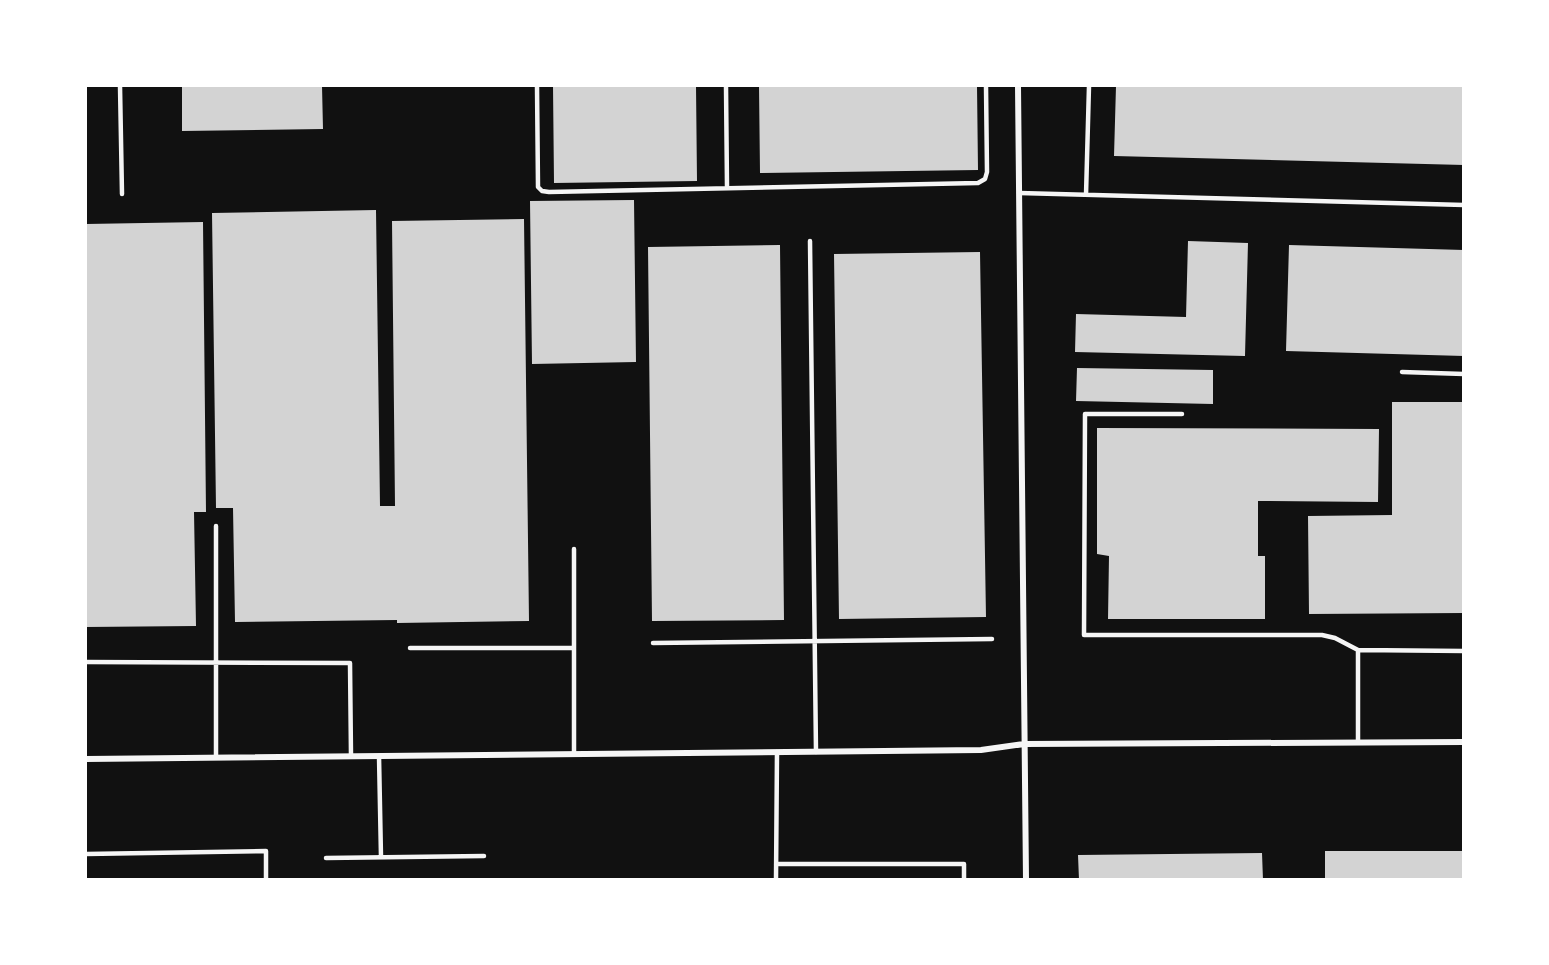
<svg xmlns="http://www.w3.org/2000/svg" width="1549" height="965" font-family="'Source Sans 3',sans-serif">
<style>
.building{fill:#d3d3d3}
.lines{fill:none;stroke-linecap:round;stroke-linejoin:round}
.service{stroke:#f5f5f5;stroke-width:4.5}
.minor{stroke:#f5f5f5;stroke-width:6}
</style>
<rect width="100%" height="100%" fill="#111"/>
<path class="building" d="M 182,86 L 322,86 L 323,129 L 182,131 Z
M 553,86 L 696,86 L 697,181 L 554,183 Z
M 759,86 L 977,86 L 978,170 L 760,173 Z
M 1116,86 L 1464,86 L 1464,165 L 1114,156 Z
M 634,200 L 636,362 L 532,364 L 530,201 Z
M 376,210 L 380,506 L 395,506 L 392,221 L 524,219 L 529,621 L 397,623 L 397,620 L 235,622 L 233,508 L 216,508 L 212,213 Z
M 203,222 L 206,512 L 194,512 L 196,626 L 86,627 L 86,224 Z
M 1188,241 L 1248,243 L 1245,356 L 1075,352 L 1076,314 L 1186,317 Z
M 780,245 L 784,620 L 652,621 L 648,247 Z
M 1289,245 L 1464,250 L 1464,356 L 1286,351 Z
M 980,252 L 986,617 L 839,619 L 834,254 Z
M 1077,368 L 1213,370 L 1213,404 L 1076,401 Z
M 1392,402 L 1464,402 L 1464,613 L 1309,614 L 1308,516 L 1392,515 Z
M 1097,428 L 1379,429 L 1378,502 L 1258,501 L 1258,556 L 1265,556 L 1265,619 L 1108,619 L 1109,556 L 1097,554 Z
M 1325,851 L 1464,851 L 1464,880 L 1325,880 Z
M 1262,853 L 1263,880 L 1079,880 L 1078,855 Z"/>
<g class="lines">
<path class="service" d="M 120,86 L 122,194
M 537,86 L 538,187 L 542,191 L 549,192 L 978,183 L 985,179 L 987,172 L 986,86
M 726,86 L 727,187
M 1019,193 L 1464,205
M 1086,195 L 1089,86
M 810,241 L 816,752
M 1402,372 L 1464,374
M 1182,414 L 1085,414 L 1084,635 L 1322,635 L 1335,638 L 1358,650
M 216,526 L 216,757
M 574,549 L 574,754
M 653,643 L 992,639
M 410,648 L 574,648
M 86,662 L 350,663 L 351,756
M 1358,742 L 1358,650 L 1464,651
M 379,756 L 381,857
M 86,854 L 266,851 L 266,880
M 326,858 L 484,856
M 776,864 L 964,864 L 964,880
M 776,880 L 777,752"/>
<path class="minor" d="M 1018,86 L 1026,880
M 86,759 L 981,750 L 1024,744 L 1464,742"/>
</g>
<rect width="1549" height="965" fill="none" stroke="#ffffff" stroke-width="174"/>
</svg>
